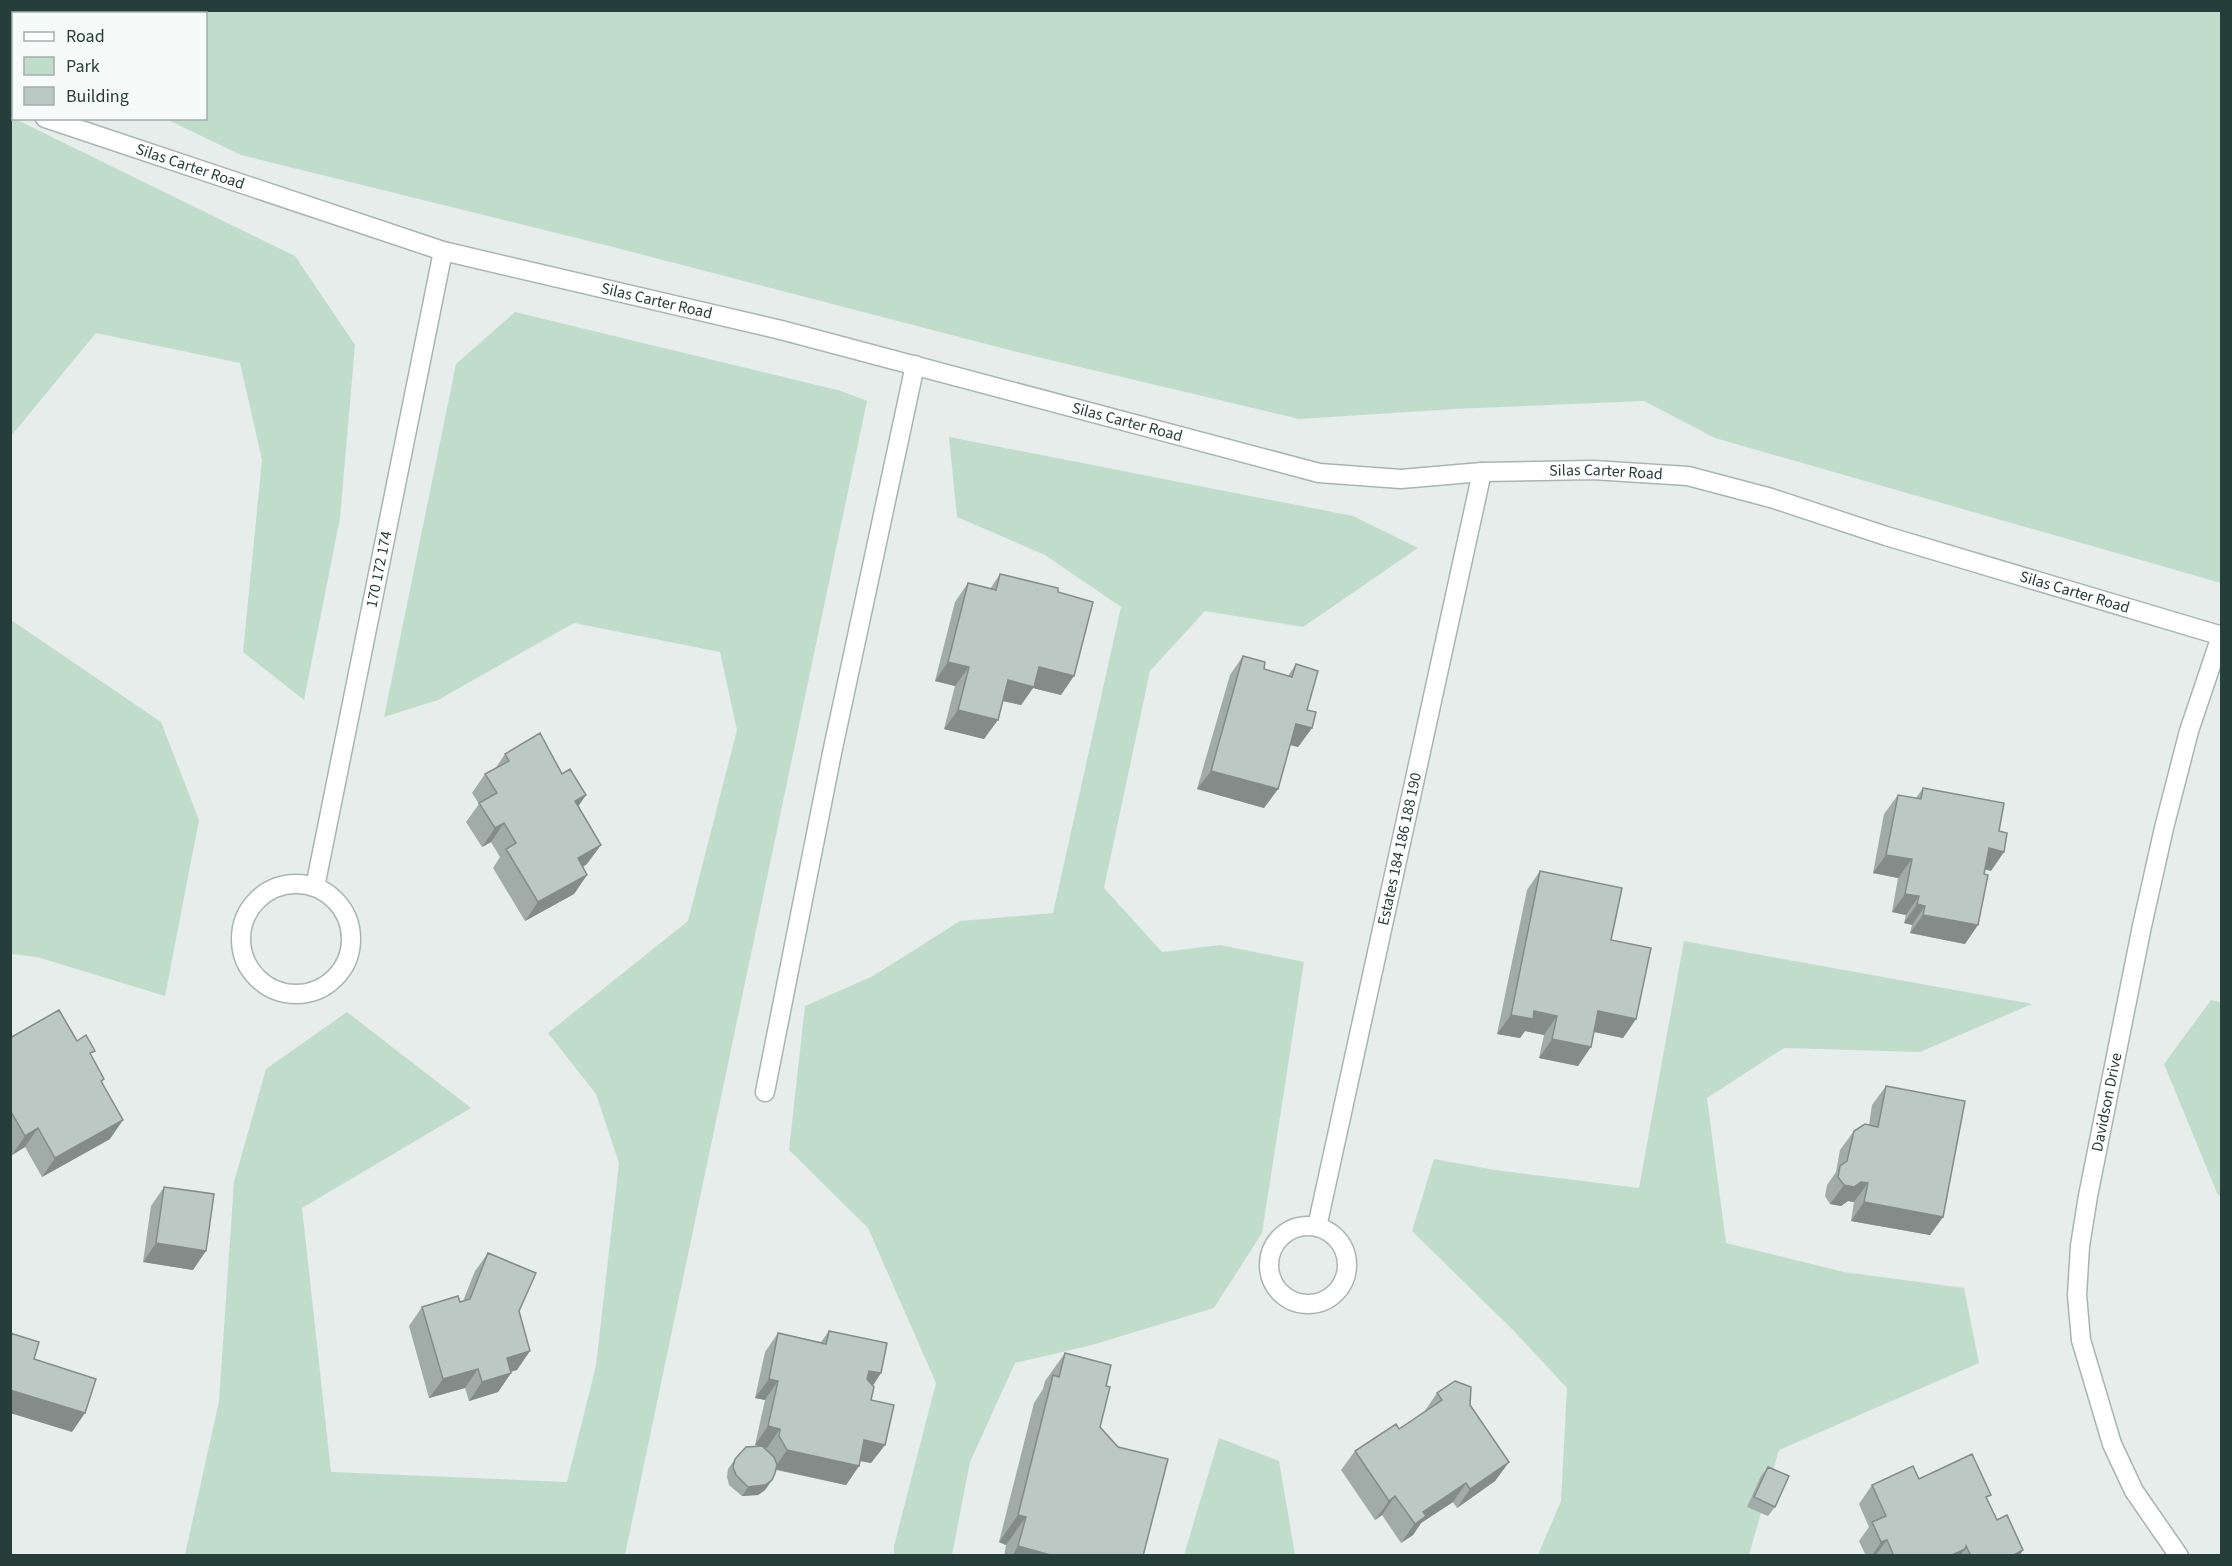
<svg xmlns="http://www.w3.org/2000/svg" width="2232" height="1566" font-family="'Source Sans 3',sans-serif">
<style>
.green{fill:#c0ddcb}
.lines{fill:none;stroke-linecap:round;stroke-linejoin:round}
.lane-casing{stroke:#a9b5b2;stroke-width:21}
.street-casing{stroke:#a9b5b2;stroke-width:21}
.lane{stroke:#fff;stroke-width:18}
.street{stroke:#fff;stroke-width:18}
.wall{fill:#a1aca9}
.shaded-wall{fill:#838c89}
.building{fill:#bbc8c4;stroke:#838c89;stroke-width:1.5}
.labels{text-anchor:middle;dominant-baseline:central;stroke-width:5;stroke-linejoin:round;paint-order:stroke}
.street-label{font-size:16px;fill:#263e3a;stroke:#f6faf8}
</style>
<rect width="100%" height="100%" fill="#e6edeb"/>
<path class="green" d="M 146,11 L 2221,11 L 2221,583 L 1715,438 L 1644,401 L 1455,409 L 1299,419 L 1025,354 L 613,247 L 241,155 L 166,119 L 206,118 L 206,14 L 146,13 Z
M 11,117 L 295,256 L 355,345 L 340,518 L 304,700 L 243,652 L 262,460 L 240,363 L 96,333 L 11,436 Z
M 515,312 L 841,391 L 867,401 L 625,1555 L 185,1555 L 219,1401 L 234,1182 L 266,1069 L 347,1012 L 471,1108 L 302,1208 L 331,1472 L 567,1482 L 596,1366 L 619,1163 L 596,1094 L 548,1033 L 688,921 L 737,730 L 720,652 L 574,623 L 438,700 L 384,717 L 456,364 Z
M 949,437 L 1353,516 L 1418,548 L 1303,627 L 1205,611 L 1150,671 L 1104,888 L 1162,952 L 1220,945 L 1304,962 L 1262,1233 L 1214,1308 L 1092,1345 L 1015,1363 L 970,1462 L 952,1555 L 894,1555 L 894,1546 L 936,1383 L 868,1228 L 789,1150 L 805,1006 L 873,976 L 960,921 L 1053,913 L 1121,607 L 1045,555 L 957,517 Z
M 11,620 L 161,722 L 199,820 L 165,996 L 37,957 L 11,954 Z
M 1684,941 L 2032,1004 L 1920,1052 L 1784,1048 L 1707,1098 L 1726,1243 L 1844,1272 L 1964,1288 L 1979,1363 L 1779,1450 L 1749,1555 L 1538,1555 L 1561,1501 L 1567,1388 L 1513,1330 L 1412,1231 L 1434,1159 L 1495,1170 L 1639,1188 Z
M 2211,1000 L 2221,1002 L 2221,1197 L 2217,1193 L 2164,1064 Z
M 1219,1438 L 1279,1461 L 1295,1555 L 1184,1555 Z"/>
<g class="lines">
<g class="lane-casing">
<g id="lane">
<circle cx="296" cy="939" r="55"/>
<path id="s1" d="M 315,887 L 443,251"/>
<path d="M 765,1092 L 832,753 L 915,365"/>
<circle cx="1308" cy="1265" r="39"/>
<path id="s2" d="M 1317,1227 L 1482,472"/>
</g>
</g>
<g class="street-casing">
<g id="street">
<path d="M 10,107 L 14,108"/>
<path id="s3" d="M 45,118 L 443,251 L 781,330 L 1319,473 L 1401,479 L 1482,472 L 1593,470 L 1688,476 L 1771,498 L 1886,536 L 2222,636"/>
<path id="s4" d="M 2179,1556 L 2134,1491 L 2112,1444 L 2081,1340 L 2077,1295 L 2080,1246 L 2088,1196 L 2142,926 L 2164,828 L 2189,731 L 2221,636"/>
</g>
</g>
<use href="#lane" class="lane"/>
<use href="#street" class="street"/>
</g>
<path class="wall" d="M 1000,574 L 1058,592 L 1061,695 L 1033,688 L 1021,705 L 1002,701 L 984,739 L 944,729 L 955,686 L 935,681 L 955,602 L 968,583 L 990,589 Z
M 1243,656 L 1264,669 L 1288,676 L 1296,664 L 1312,728 L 1298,747 L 1290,745 L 1278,789 L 1264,808 L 1197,789 L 1230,675 Z
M 505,754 L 562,774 L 586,795 L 578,806 L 587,864 L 583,867 L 587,875 L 574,894 L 525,921 L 493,868 L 500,857 L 491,842 L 482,847 L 466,822 L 479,804 L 472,793 L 485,774 L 495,769 Z
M 1923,788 L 1991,871 L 1985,869 L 1965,944 L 1910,933 L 1912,925 L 1904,923 L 1906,915 L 1892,912 L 1898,878 L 1873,873 L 1884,814 L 1898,795 L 1916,798 Z
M 1540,871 L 1636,1019 L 1623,1038 L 1594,1032 L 1578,1066 L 1539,1058 L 1544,1035 L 1525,1031 L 1520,1038 L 1497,1034 L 1527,890 Z
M 10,1038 L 77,1041 L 91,1056 L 104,1079 L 102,1082 L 110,1139 L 42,1177 L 25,1147 L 12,1155 L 10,1152 Z
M 1886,1086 L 1943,1217 L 1930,1235 L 1851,1221 L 1854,1202 L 1848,1201 L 1841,1206 L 1830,1204 L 1825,1196 L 1827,1185 L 1836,1172 L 1840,1150 L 1854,1131 L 1869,1125 L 1872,1105 Z
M 164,1187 L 193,1270 L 143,1262 L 151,1206 Z
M 488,1253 L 519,1311 L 517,1370 L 511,1371 L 511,1373 L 498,1392 L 469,1401 L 465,1388 L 429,1398 L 409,1326 L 422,1307 L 463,1301 L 475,1271 Z
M 829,1331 L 881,1373 L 873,1386 L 871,1400 L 885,1445 L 871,1463 L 860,1461 L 859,1466 L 846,1485 L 776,1470 L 772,1480 L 765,1490 L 758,1495 L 742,1496 L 729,1485 L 727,1477 L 728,1469 L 735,1459 L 759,1446 L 755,1445 L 765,1400 L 755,1398 L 765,1352 L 778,1333 L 821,1342 Z
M 1065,1353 L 1106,1386 L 1100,1427 L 1143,1556 L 1004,1556 L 1006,1545 L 999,1542 L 1034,1403 L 1043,1389 L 1045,1381 Z
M 1437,1393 L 1470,1405 L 1509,1462 L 1495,1481 L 1457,1508 L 1453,1502 L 1421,1523 L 1413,1535 L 1401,1543 L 1382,1515 L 1375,1520 L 1341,1470 L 1355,1451 L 1399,1429 L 1424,1412 Z
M 1768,1467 L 1775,1507 L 1768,1516 L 1747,1507 L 1761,1476 Z
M 1919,1479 L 1988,1500 L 1997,1520 L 2023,1550 L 2019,1556 L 1866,1556 L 1859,1541 L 1869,1527 L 1859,1504 L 1872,1485 Z"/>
<path class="shaded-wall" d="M 948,662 L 969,667 L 955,686 L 935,681 Z
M 1039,667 L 1074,676 L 1061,695 L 1033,688 L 1021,705 L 994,699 L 1008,680 Z
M 958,710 L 998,720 L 984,739 L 944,729 Z
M 1296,724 L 1312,728 L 1298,747 L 1283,743 Z
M 1211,771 L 1278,789 L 1264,808 L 1197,789 Z
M 586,795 L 573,814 L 575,801 Z
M 504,823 L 491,842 L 482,847 L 495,828 Z
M 601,845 L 587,864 L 565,877 L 578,858 Z
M 1989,848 L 2004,852 L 1991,871 L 1976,867 Z
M 1886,855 L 1912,859 L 1898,878 L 1873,873 Z
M 587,875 L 574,894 L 525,921 L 538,902 Z
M 1905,894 L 1919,896 L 1906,915 L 1892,912 Z
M 1917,904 L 1925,906 L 1912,925 L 1904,923 Z
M 1923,915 L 1978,925 L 1965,944 L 1910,933 Z
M 1534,1011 L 1557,1016 L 1544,1035 L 1525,1031 L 1520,1038 L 1497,1034 L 1511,1015 Z
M 1598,1011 L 1636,1019 L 1623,1038 L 1585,1030 Z
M 1552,1039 L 1591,1047 L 1578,1066 L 1539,1058 Z
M 123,1120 L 110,1139 L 42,1177 L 55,1158 Z
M 38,1128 L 25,1147 L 12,1155 L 25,1136 Z
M 1861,1182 L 1868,1183 L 1854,1202 L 1848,1201 L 1841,1206 L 1830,1204 L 1844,1185 Z
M 1864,1202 L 1943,1217 L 1930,1235 L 1851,1221 Z
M 156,1243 L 206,1251 L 193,1270 L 143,1262 Z
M 530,1351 L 517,1370 L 494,1377 L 507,1358 Z
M 478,1369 L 465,1388 L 429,1398 L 443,1379 Z
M 869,1371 L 881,1373 L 868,1392 L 856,1389 Z
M 511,1373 L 498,1392 L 469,1401 L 482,1382 Z
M 769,1379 L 778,1381 L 765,1400 L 755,1398 Z
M 10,1390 L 85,1413 L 72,1432 L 10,1413 Z
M 768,1426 L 780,1429 L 767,1448 L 755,1445 Z
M 864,1440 L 885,1445 L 871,1463 L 851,1459 Z
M 787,1450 L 859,1466 L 846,1485 L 774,1469 Z
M 1509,1462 L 1495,1481 L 1457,1508 L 1470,1489 Z
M 772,1480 L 765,1490 L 758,1495 L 742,1496 L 748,1487 Z
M 1466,1483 L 1453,1502 L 1421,1523 L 1413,1535 L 1401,1543 L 1423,1512 Z
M 1395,1496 L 1382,1515 L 1375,1520 L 1389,1501 Z
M 1018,1515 L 1026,1517 L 1006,1545 L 999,1542 Z
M 1887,1540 L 1875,1556 L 1872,1556 L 1881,1542 Z
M 1018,1546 L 1054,1556 L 1012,1556 Z
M 1965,1549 L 1960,1556 L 1950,1556 Z
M 2023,1550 L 2019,1556 L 2012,1556 Z"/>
<path class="building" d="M 1000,574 L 1058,588 L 1058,592 L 1093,602 L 1074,676 L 1039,667 L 1034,687 L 1008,680 L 998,720 L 958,710 L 969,667 L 948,662 L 968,583 L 996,590 Z
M 1243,656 L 1265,662 L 1264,669 L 1292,677 L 1296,664 L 1318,671 L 1307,710 L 1316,712 L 1312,728 L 1296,724 L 1278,789 L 1211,771 Z
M 540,733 L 562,774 L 570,769 L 586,795 L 575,801 L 601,845 L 578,858 L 587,875 L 538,902 L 506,849 L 516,843 L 504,823 L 495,828 L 479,803 L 497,793 L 485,774 L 509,761 L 505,754 Z
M 1923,788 L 2004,803 L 1999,831 L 2007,833 L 2004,852 L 1989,848 L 1984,874 L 1988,875 L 1978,925 L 1923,915 L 1925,906 L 1917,904 L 1919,896 L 1905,894 L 1912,859 L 1886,855 L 1898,795 L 1921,799 Z
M 1540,871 L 1622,888 L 1611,940 L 1651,948 L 1636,1019 L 1598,1011 L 1591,1047 L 1552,1039 L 1557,1016 L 1534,1011 L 1533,1019 L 1511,1015 Z
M 59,1010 L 77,1041 L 86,1035 L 95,1051 L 90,1053 L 104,1079 L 101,1081 L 123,1120 L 55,1158 L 38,1128 L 25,1136 L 10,1110 L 10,1038 Z
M 1886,1086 L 1965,1101 L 1943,1217 L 1864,1202 L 1868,1183 L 1861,1182 L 1854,1187 L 1844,1185 L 1838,1177 L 1840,1166 L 1847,1161 L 1854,1131 L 1865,1124 L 1878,1127 Z
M 164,1187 L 214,1194 L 206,1251 L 156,1243 Z
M 488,1253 L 536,1273 L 519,1311 L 530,1351 L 507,1358 L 511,1373 L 482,1382 L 478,1369 L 443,1379 L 422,1307 L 458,1296 L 460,1302 L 470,1299 Z
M 829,1331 L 887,1343 L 881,1373 L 869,1371 L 867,1379 L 874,1387 L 871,1400 L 894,1405 L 885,1445 L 864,1440 L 859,1466 L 787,1450 L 779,1436 L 780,1429 L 768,1426 L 778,1381 L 769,1379 L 778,1333 L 826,1344 Z
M 10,1333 L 39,1342 L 34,1359 L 96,1379 L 85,1413 L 10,1390 Z
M 1065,1353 L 1111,1365 L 1106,1386 L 1110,1387 L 1100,1427 L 1118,1447 L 1168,1459 L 1143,1556 L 1054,1556 L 1018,1546 L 1026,1517 L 1018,1515 L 1053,1375 L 1059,1377 Z
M 1455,1381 L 1471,1387 L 1470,1405 L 1509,1462 L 1470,1489 L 1466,1483 L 1423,1512 L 1426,1516 L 1415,1524 L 1395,1496 L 1389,1501 L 1355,1451 L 1396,1424 L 1399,1429 L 1442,1400 L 1437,1393 Z
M 762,1446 L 774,1457 L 777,1465 L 775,1473 L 772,1480 L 765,1485 L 748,1487 L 736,1475 L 733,1467 L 735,1459 L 746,1447 Z
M 1972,1454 L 1991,1495 L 1986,1497 L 1997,1520 L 2007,1515 L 2023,1550 L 2012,1556 L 1971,1556 L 1966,1546 L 1965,1549 L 1950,1556 L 1894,1556 L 1887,1540 L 1881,1542 L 1872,1522 L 1886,1516 L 1872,1485 L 1913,1466 L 1919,1479 Z
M 1768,1467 L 1789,1476 L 1775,1507 L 1754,1497 Z"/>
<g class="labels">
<g class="street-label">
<text stroke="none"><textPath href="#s3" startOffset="153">Silas Carter Road</textPath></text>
<text stroke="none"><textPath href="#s3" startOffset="639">Silas Carter Road</textPath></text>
<text stroke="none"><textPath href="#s3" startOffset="1125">Silas Carter Road</textPath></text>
<text stroke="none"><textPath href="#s3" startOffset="1611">Silas Carter Road</textPath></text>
<text stroke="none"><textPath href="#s1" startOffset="324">170 172 174</textPath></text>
<text stroke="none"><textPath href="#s3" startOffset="2097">Silas Carter Road</textPath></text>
<text stroke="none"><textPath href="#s2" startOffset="387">Estates 184 186 188 190</textPath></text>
<text stroke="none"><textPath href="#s4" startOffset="480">Davidson Drive</textPath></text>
</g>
</g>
<rect width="2232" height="1566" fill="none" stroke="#263e3a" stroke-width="24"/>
<rect x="12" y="12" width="195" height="108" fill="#f6faf8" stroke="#a3afac" stroke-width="1.5"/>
<rect x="24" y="32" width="30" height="9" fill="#ffffff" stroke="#a3afac" stroke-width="1.5"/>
<text x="66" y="42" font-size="18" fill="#263e3a">Road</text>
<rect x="24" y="57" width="30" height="18" fill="#c0ddcb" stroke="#a3afac" stroke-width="1.5"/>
<text x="66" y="72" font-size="18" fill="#263e3a">Park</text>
<rect x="24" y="87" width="30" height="18" fill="#bbc8c4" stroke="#a3afac" stroke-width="1.5"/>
<text x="66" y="102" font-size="18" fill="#263e3a">Building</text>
</svg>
